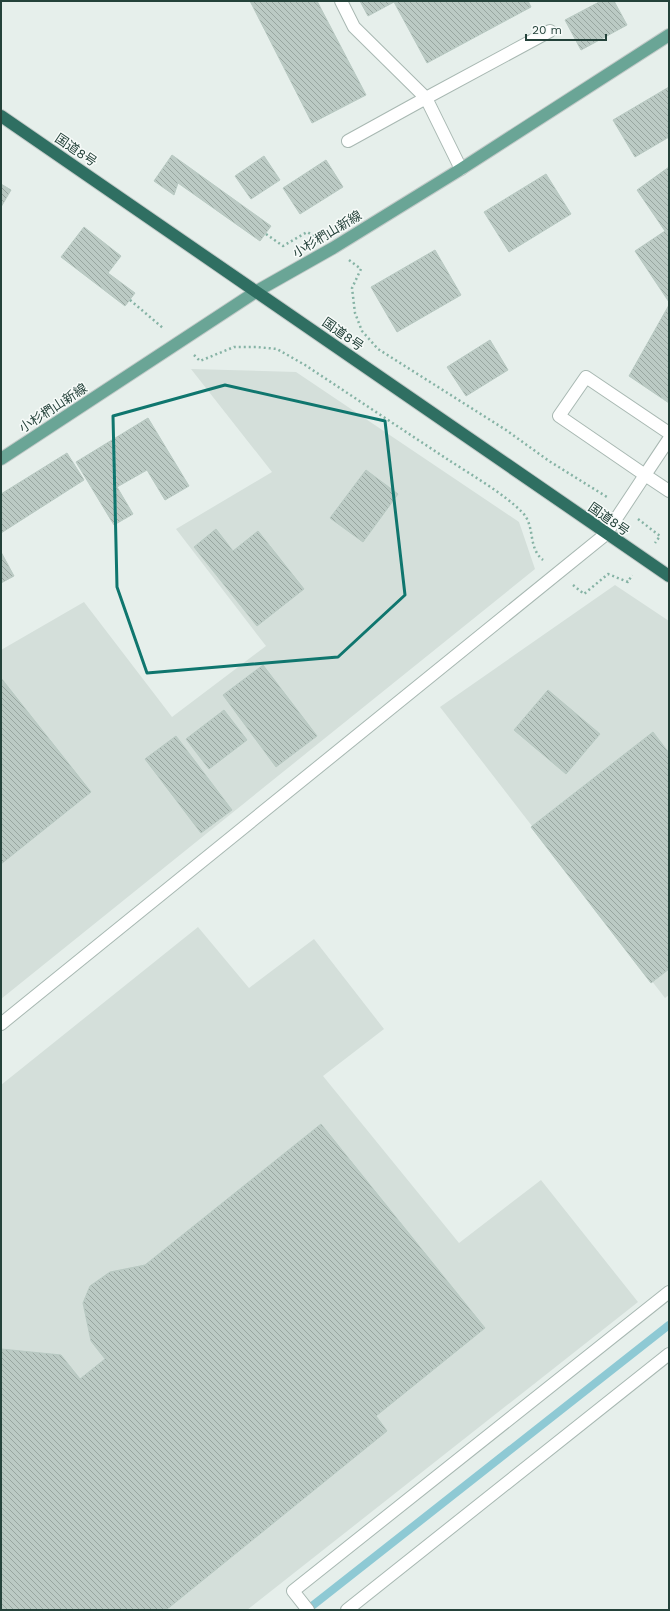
<svg xmlns="http://www.w3.org/2000/svg" width="670" height="1611" font-family="'Work Sans','Noto Sans JP',sans-serif">
<style>
.built{fill:#d4dfda}
.lines{fill:none;stroke-linecap:round;stroke-linejoin:round}
.stream{stroke:#8ec9d4;stroke-width:8}
.building{fill:url(#building-back-hatch);stroke:#b8c9c2}
.minor-casing{stroke:#a8b8b2;stroke-width:14}
.major-casing{stroke:#c2cac8;stroke-width:14}
.highway-casing{stroke:#c2cac8;stroke-width:14}
.path{stroke:#86b3a5;stroke-width:2.5;stroke-dasharray:2 3;stroke-linecap:butt}
.minor{stroke:#fff;stroke-width:12}
.major{stroke:#6aa596;stroke-width:12}
.highway{stroke:#2f6f62;stroke-width:12}
.marked{fill:none;stroke:#0f766e;stroke-width:3;stroke-linejoin:round}
.labels{text-anchor:middle;dominant-baseline:central;stroke-width:3;stroke-linejoin:round;paint-order:stroke}
.street-label{font-size:13px;fill:#24423a;stroke:#f7fbf9}
</style>
<defs>
<pattern id="building-back-hatch" width="6" height="6" patternUnits="userSpaceOnUse"><rect width="6" height="6" fill="#bbcac4"/><path d="M-1 5l2 2M0 0l6 6M5-1l2 2" fill="none" stroke="#98a6a0"/></pattern>
</defs>
<rect width="100%" height="100%" fill="#e6efeb"/>
<path class="built" d="M 191,369 L 296,372 L 519,522 L 535,569 L 1,999 L 1,650 L 84,602 L 172,717 L 266,646 L 176,529 L 272,472 Z
M 615,585 L 669,621 L 669,995 L 665,998 L 440,707 Z
M 198,927 L 249,988 L 314,939 L 384,1029 L 323,1076 L 459,1243 L 541,1180 L 638,1302 L 247,1610 L 1,1610 L 1,1085 Z"/>
<g class="lines">
<path class="stream" d="M 307,1610 L 669,1325"/>
</g>
<path class="building" d="M 250,1 L 317,1 L 366,95 L 312,123 Z
M 360,1 L 528,1 L 531,7 L 427,63 L 394,2 L 368,16 Z
M 601,1 L 614,1 L 627,25 L 581,50 L 565,20 Z
M 669,87 L 669,137 L 635,157 L 613,120 Z
M 172,155 L 271,226 L 260,241 L 178,183 L 174,195 L 154,181 Z
M 264,156 L 280,180 L 251,199 L 235,176 Z
M 326,160 L 343,187 L 300,214 L 283,188 Z
M 669,167 L 669,302 L 635,251 L 665,231 L 637,190 Z
M 546,174 L 571,214 L 509,252 L 484,212 Z
M 1,184 L 11,190 L 1,207 Z
M 84,227 L 121,256 L 108,273 L 135,293 L 125,306 L 61,257 Z
M 435,250 L 461,295 L 397,332 L 371,287 Z
M 669,305 L 669,403 L 629,376 Z
M 490,340 L 508,370 L 466,396 L 447,367 Z
M 148,418 L 189,486 L 165,500 L 147,470 L 117,487 L 133,514 L 114,525 L 76,462 Z
M 67,453 L 84,480 L 1,533 L 1,494 Z
M 366,470 L 398,494 L 363,542 L 330,518 Z
M 216,529 L 233,551 L 258,531 L 304,589 L 257,626 L 194,547 Z
M 1,552 L 14,576 L 1,583 Z
M 263,665 L 317,736 L 276,767 L 223,695 Z
M 1,678 L 91,792 L 1,864 Z
M 548,690 L 600,734 L 566,774 L 514,730 Z
M 224,710 L 247,740 L 209,769 L 186,739 Z
M 653,732 L 669,753 L 669,969 L 651,983 L 531,827 Z
M 176,736 L 232,810 L 201,833 L 145,759 Z
M 321,1124 L 485,1328 L 376,1416 L 387,1431 L 166,1610 L 1,1610 L 1,1349 L 61,1355 L 80,1379 L 105,1359 L 91,1341 L 83,1303 L 90,1286 L 110,1272 L 145,1265 Z"/>
<g class="lines">
<g class="minor-casing">
<path id="minor" d="M 341,1 L 354,27 L 426,98 L 550,31
M 348,141 L 426,98 L 461,169
M 669,439 L 645,475 L 669,491
M 1,1024 L 606,534 L 645,475 L 559,416 L 586,377 L 669,433
M 308,1610 L 293,1591 L 669,1292
M 347,1610 L 669,1354"/>
</g>
<g class="major-casing">
<path id="major" d="M 1,459 L 257,291 L 333,248 L 461,169 L 669,35"/>
</g>
<g class="highway-casing">
<path id="highway" d="M 1,116 L 669,576"/>
</g>
<path class="path" d="M 266,234 L 283,246 L 307,232 L 314,236
M 349,260 L 361,269 L 352,288 L 355,313 L 362,331 L 378,349 L 506,430 L 549,461 L 607,497
M 130,300 L 163,328
M 194,355 L 200,361 L 234,347 L 257,347 L 277,349 L 305,365 C 352,396 400,428 447,459 C 470,474 503,493 522,512 C 536,526 527,547 543,560
M 638,519 L 660,536 L 655,543
M 573,585 L 584,594 L 608,574 L 628,582 L 632,575"/>
<use href="#minor" class="minor"/>
<use href="#major" class="major"/>
<use href="#highway" class="highway"/>
</g>
<path class="marked" d="M 225,385 L 385,421 L 405,595 L 338,657 L 147,673 L 117,587 L 113,416 Z"/>
<g class="labels">
<g class="street-label">
<text transform="translate(76 150) rotate(34)">国道8号</text>
<text transform="translate(327 234) rotate(-31)">小杉椚山新線</text>
<text transform="translate(343 334) rotate(35)">国道8号</text>
<text transform="translate(53 408) rotate(-33)">小杉椚山新線</text>
<text transform="translate(609 519) rotate(35)">国道8号</text>
</g>
</g>
<rect width="670" height="1611" fill="none" stroke="#24423a" stroke-width="4"/>
<path d="M526 34v6h80v-6" fill="none" stroke="#24423a" stroke-width="2"/>
<text x="532" y="34" font-size="12" fill="#24423a" stroke="#f7fbf9" stroke-width="3" paint-order="stroke">20 m</text>
</svg>
